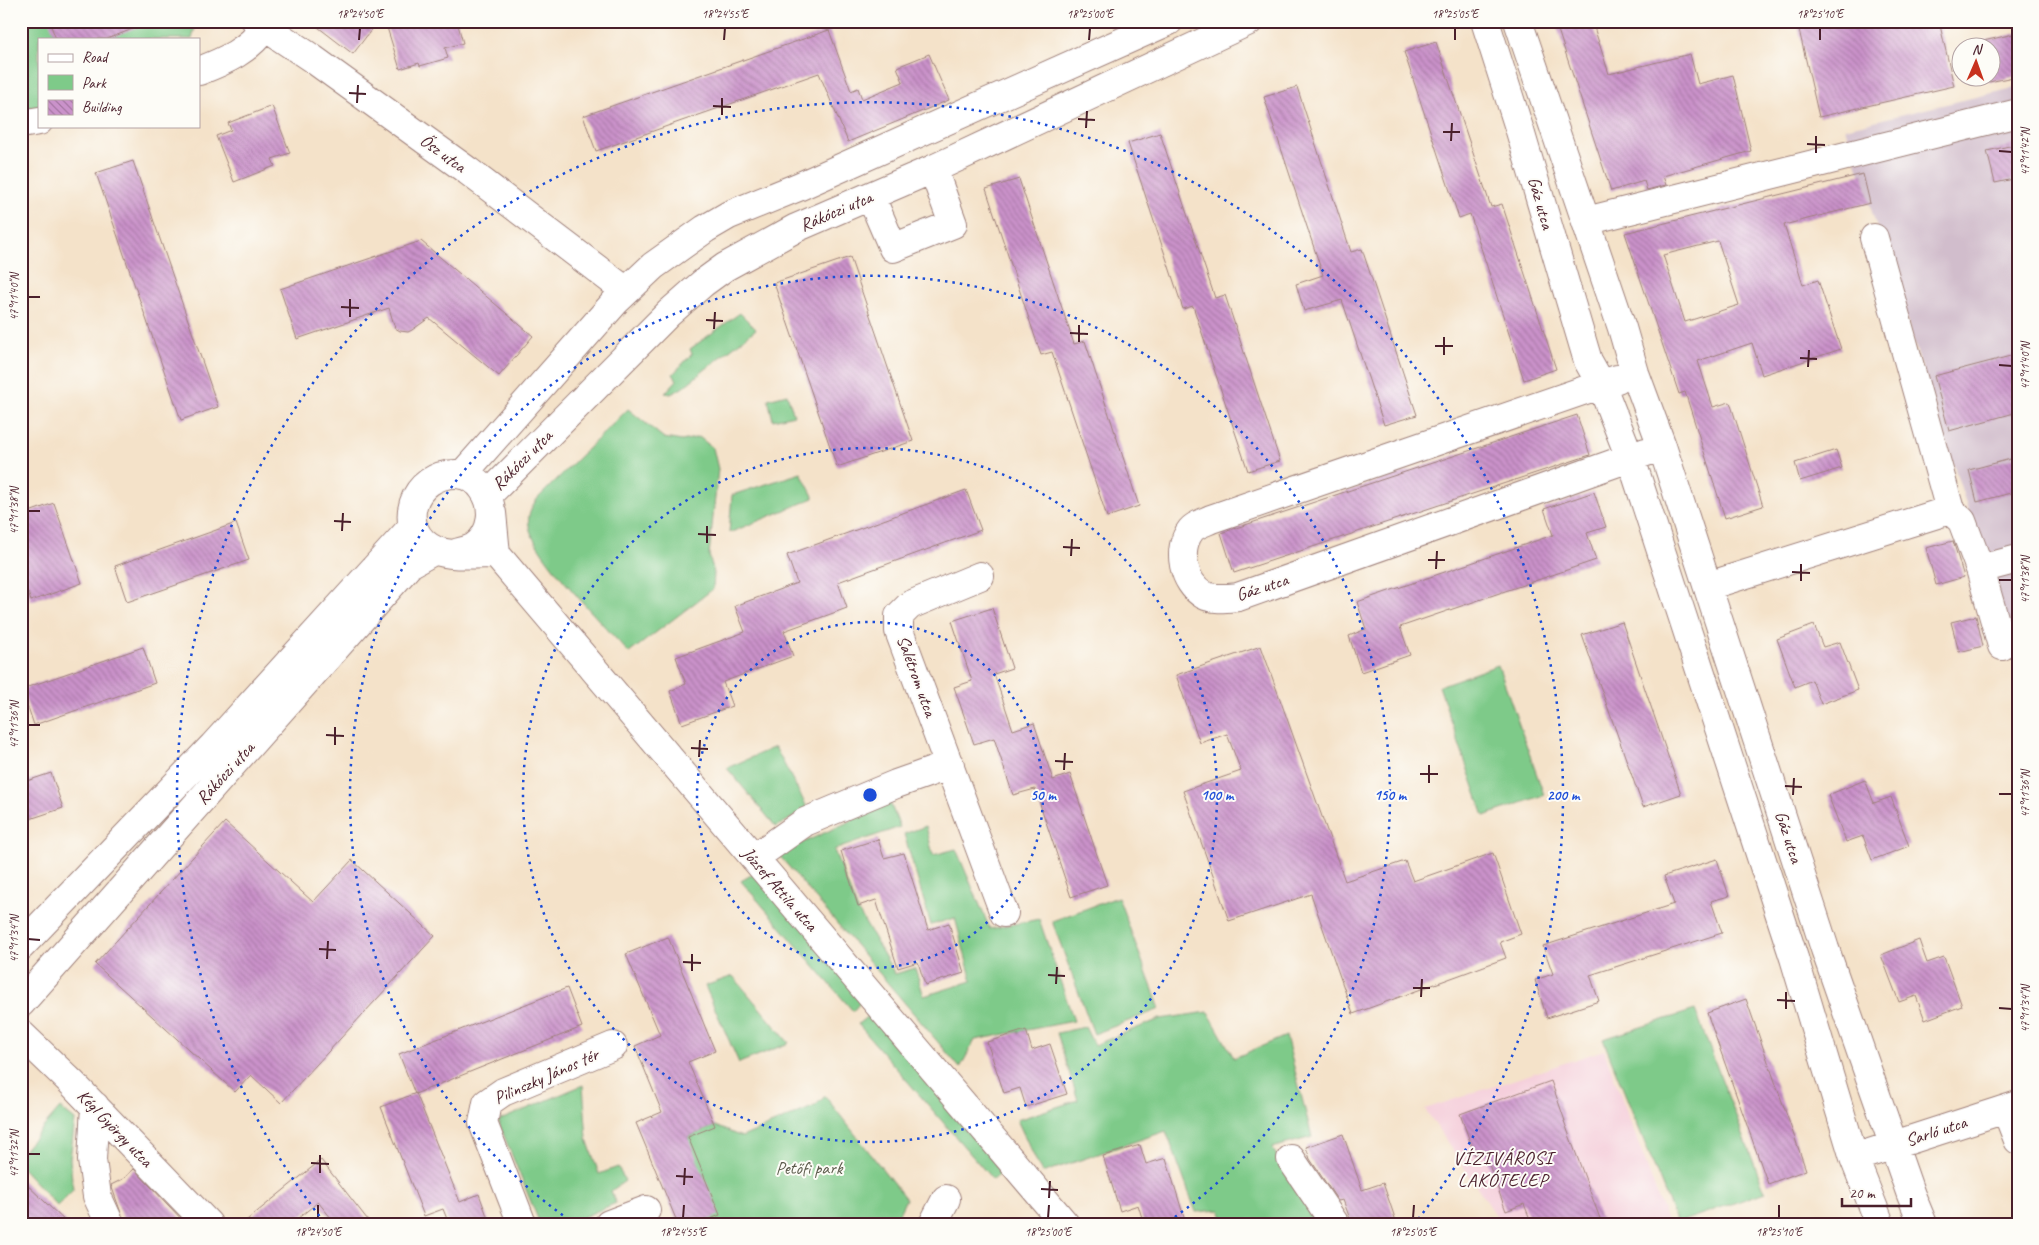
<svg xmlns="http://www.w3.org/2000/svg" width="2039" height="1245" font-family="Caveat,sans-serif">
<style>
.built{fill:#f5cfdb}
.industrial{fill:#d1bdcc}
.park{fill:#7eca89;stroke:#64745a}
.building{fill:url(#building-back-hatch);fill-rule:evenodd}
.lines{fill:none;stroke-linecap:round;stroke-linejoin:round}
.minor-casing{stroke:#9f807a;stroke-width:30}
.minor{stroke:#fff;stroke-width:28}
.ticks{fill:none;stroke:#4a1f2b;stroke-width:2}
.ring{fill:none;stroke:#1d4ed8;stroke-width:2.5;stroke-dasharray:2.5 5}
.labels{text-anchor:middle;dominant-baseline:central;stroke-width:4;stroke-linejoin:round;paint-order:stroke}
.street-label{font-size:18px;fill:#4a1f2b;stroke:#fdfcf7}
.park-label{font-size:18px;fill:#5c5b4c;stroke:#fdfcf7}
.neighbourhood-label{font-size:19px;letter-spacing:1px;fill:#4a1f2b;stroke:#fdfcf7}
.centre{fill:#1d4ed8;stroke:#fdfcf7;stroke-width:2.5}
.ring-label{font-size:15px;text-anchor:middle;font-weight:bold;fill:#1d4ed8;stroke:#fdfcf7;stroke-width:4;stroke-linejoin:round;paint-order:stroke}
.neatline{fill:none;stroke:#4a1f2b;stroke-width:2}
.ticks-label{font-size:12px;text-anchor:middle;fill:#4a1f2b}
</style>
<defs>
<pattern id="building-back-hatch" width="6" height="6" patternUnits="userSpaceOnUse" patternTransform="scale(1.25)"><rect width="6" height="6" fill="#ca92ca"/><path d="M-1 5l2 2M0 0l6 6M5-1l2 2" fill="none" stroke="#a677a4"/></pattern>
</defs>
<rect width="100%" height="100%" fill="#fdfcf7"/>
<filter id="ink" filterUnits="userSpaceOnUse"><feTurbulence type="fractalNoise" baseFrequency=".02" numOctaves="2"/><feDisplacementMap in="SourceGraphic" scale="10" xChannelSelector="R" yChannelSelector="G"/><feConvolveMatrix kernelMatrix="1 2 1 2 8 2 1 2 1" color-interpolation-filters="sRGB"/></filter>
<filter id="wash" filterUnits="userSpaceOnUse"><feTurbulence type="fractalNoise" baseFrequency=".0096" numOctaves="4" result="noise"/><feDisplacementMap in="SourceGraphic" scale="20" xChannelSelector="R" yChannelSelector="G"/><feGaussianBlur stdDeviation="1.12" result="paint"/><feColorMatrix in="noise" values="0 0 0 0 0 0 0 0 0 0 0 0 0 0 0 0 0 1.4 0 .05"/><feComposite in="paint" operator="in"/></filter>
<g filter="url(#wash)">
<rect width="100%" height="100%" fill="#f4e2c9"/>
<path class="built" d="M 1604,1050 L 1668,1224 L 1502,1224 L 1425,1109 Z"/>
<path class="industrial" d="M 2018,87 L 2018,665 L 1845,128 Z"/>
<path class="park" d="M 21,21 L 195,21 L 196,24 L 192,39 L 39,39 L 39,121 L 21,124 Z
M 740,313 L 756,329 L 682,388 L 671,394 L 665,393 L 677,380 L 673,374 L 692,354 L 690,349 Z
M 787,394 L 794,415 L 773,420 L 768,399 Z
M 628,409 L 664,438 L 682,441 L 699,437 L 713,448 L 718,469 L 709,555 L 714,573 L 713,589 L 629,653 C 607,628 533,554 529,526 C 527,515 531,507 538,498 Z
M 801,473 L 814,498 L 729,533 L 732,495 Z
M 1498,665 L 1544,795 L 1484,816 L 1439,686 Z
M 775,747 L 808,809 L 776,827 L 727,768 Z
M 890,803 L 900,827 L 834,850 L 857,909 L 895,974 L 915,968 L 924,996 L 972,981 L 955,918 L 931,925 L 904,834 L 926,826 L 933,855 L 956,849 L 990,929 L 1039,919 L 1074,1021 L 975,1040 L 960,1068 L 778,854 Z
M 758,871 L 865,997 L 853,1011 L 741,881 Z
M 1118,897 L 1160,1009 L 1094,1034 L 1052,921 Z
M 733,976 L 789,1043 L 739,1063 L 705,986 Z
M 875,1010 L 1010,1166 L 993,1180 L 858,1024 Z
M 1695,1010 L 1765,1192 L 1677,1223 L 1603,1039 Z
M 1208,1012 L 1234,1058 L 1286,1036 L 1312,1137 L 1272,1148 L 1319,1224 L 1226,1224 L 1220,1210 L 1196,1212 L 1166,1131 L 1042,1173 L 1017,1120 L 1078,1100 L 1057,1033 L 1085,1027 L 1094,1045 L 1160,1019 Z
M 583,1085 L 587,1139 L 599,1174 L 618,1167 L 625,1181 L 611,1191 L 616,1203 L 567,1224 L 540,1224 L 498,1121 Z
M 825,1096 L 906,1199 L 895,1222 L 893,1224 L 699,1224 L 688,1137 L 715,1126 L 742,1137 L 815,1106 Z
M 60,1108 L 75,1120 L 70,1159 L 73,1190 L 57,1206 L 21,1167 L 21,1153 Z"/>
<g id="blocks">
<path class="building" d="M 49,21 L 148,21 L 148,23 L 107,39 L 56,39 Z
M 310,21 L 378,21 L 353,54 Z
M 385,21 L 457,21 L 463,43 L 445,48 L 448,58 L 420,66 L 419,63 L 400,69 Z
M 1555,21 L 1592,21 L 1609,74 L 1690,54 L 1698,84 L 1733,75 L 1751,151 L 1663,176 L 1666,185 L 1647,190 L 1644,181 L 1611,191 Z
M 1797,21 L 1939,21 L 1954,86 L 1819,117 Z
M 829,30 L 851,91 L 858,88 L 862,99 L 903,82 L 897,67 L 929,54 L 949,100 L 848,142 L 819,73 L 596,151 L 583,116 Z
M 2018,33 L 2018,76 L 1989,82 L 1988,78 L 1992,78 L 1992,48 L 1981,48 L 1979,42 Z
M 1436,42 L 1491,207 L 1502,204 L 1556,369 L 1524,380 L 1470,214 L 1459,218 L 1404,52 Z
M 1297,87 L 1351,252 L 1362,249 L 1417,415 L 1384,425 L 1342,300 L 1304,311 L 1296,284 L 1323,275 L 1264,97 Z
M 272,106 L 290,153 L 272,159 L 275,166 L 234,182 L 216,136 L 231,130 L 228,123 Z
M 1160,133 L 1215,298 L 1225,295 L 1280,461 L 1248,471 L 1193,306 L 1183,309 L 1128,143 Z
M 2018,144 L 2018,178 L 1995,183 L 1987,151 Z
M 133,161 L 218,407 L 181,420 L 96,173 Z
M 1863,174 L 1870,203 L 1784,225 L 1803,285 L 1818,280 L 1841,349 L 1762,375 L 1752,343 L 1698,361 L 1713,407 L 1730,402 L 1763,506 L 1725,518 L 1685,392 L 1679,394 L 1625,233 ZM 1718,241 L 1739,305 L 1685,322 L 1663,255 Z
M 1019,179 L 1074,344 L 1085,341 L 1139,506 L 1107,517 L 1052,352 L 1041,355 L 986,189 Z
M 421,241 L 533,336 L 499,376 L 429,318 L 412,330 L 408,332 L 400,331 L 395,328 L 389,308 L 297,339 L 280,289 Z
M 850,257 L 913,441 L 837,467 L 774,283 Z
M 2018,354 L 2018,412 L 1949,431 L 1934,376 Z
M 1577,415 L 1590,455 L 1234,573 L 1221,533 Z
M 1836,450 L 1842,468 L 1800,481 L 1795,463 Z
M 2018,457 L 2018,491 L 1977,502 L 1969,470 Z
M 966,490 L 981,530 L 838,582 L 847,608 L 784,631 L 793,656 L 723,682 L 732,706 L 682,724 L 670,691 L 686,684 L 676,657 L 745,632 L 735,606 L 797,583 L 787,555 Z
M 1594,492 L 1606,527 L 1587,533 L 1596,560 L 1400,627 L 1410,655 L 1361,672 L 1349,636 L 1366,629 L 1357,602 L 1553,535 L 1544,509 Z
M 54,503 L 82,583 L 31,601 L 28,593 L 21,595 L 21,515 Z
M 236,523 L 249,560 L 127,602 L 115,566 Z
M 1953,541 L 1964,577 L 1936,585 L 1926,548 Z
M 992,608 L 1012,668 L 994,674 L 1013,730 L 1034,723 L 1053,780 L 1070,774 L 1107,885 L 1071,897 L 1035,789 L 1013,795 L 994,738 L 974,744 L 954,687 L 972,681 L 952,621 Z
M 1976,616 L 1983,646 L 1959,652 L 1951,622 Z
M 1622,622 L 1681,794 L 1643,807 L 1582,635 Z
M 1814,625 L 1823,647 L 1840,642 L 1858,690 L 1821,704 L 1812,680 L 1795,687 L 1777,639 Z
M 1261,646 L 1345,881 L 1405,861 L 1413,881 L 1493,853 L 1521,934 L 1500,942 L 1506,958 L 1353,1014 L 1311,894 L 1229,921 L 1183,791 L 1241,771 L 1227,734 L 1200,743 L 1176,675 Z
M 143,647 L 155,683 L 34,725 L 22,689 Z
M 51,773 L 63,808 L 21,822 L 21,783 Z
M 1865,780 L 1874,803 L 1891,797 L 1909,846 L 1872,860 L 1863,836 L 1846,842 L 1828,795 Z
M 225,822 L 313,902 L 352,860 L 435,936 L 281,1103 L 251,1075 L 235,1092 L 95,964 Z
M 878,839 L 884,858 L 904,853 L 928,930 L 949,923 L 964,973 L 925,985 L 918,962 L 898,968 L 876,900 L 858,906 L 841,851 Z
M 1717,859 L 1729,896 L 1711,901 L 1722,933 L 1590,975 L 1599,1001 L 1547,1018 L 1535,980 L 1553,974 L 1543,946 L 1674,904 L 1664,876 Z
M 668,937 L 715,1051 L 688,1062 L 715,1126 L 688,1137 L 720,1215 L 699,1224 L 678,1224 L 636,1123 L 662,1112 L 635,1046 L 660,1035 L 626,954 Z
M 1919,940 L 1927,963 L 1944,957 L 1962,1006 L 1925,1020 L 1916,996 L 1899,1002 L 1881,955 Z
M 567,988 L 582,1027 L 415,1094 L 399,1054 Z
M 1746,999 L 1806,1170 L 1768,1184 L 1707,1013 Z
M 1026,1030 L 1032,1050 L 1050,1044 L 1067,1094 L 1026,1107 L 1020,1088 L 1004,1093 L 987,1042 Z
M 1551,1081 L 1565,1121 L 1564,1121 L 1602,1224 L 1532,1224 L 1524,1204 L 1506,1211 L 1484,1151 L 1475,1155 L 1460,1114 Z
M 416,1093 L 460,1202 L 479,1194 L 490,1224 L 449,1224 L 443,1209 L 424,1216 L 381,1107 Z
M 1343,1134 L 1362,1190 L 1383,1183 L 1397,1224 L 1352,1224 L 1343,1200 L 1338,1201 L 1310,1159 L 1306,1147 Z
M 1140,1145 L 1146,1164 L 1166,1158 L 1186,1224 L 1144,1224 L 1138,1205 L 1120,1211 L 1103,1156 Z
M 321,1160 L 371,1224 L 336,1224 L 318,1202 L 291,1224 L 242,1224 Z
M 134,1169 L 186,1224 L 125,1224 L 111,1185 L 123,1179 Z
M 21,1179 L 68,1224 L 21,1224 Z"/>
</g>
</g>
<g filter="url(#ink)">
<use href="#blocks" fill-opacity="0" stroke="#9f807a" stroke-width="1"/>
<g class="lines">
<g class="minor-casing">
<path id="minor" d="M 256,21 L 313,59 L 468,171 L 626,291
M 1485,21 L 1520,131 L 1588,361 L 1601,384 L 1634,468 L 1794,958 L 1854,1158 L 1880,1224
M 1518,21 L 1622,328 L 1635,373 L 1662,446 L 1825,949 L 1911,1195 L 1923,1224
M 199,71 C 225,61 248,51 265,27
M 21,124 L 39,121
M 871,197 L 893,248 L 953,224 L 933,169
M 1586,221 L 2018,113
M 1874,238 L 1950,510 L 1962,521 L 1980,569 L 2002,646
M 1617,379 L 1211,519 C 1205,522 1195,525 1191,530 C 1176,549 1183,583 1204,595 C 1214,600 1227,598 1238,597 L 1646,452
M 462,475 L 616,301 L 653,266 L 705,229 L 729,215 L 798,187 L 1169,21
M 488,495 L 669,313 L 703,283 L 725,267 L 796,228 L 933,169 L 1249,21
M 492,513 L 496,554 L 1065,1224
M 456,553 C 462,551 469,550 474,547 C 493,534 496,507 483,489 C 478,481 468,475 458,474 C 412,472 393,530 435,550 C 450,557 479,554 496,554
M 1980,569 L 2018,559
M 980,576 L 910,605 L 899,616 L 899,631 L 1004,913
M 1708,586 L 1950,510
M 754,858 L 805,822 L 896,784 L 950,765
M 21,946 L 213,746 L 413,526
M 21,1003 L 410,564 L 435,550
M 21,1034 L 71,1082 L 208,1224
M 95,1106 L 92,1160 L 97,1196 L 110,1224
M 2006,1109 L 2018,1140
M 1854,1158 L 2018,1105
M 1291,1159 L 1335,1224
M 522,1224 L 483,1123 L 487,1103 L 503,1092 L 613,1046
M 609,1224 L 646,1210
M 933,1224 L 946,1199"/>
</g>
<use href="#minor" class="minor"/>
</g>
</g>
<path class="ticks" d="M 359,40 L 360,28M 724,40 L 725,28M 1089,40 L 1090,28M 1455,40 L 1455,28M 1820,40 L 1820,28M 349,93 L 366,94M 357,103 L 358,85M 713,106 L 731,107M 722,115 L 722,98M 1078,119 L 1095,120M 1086,128 L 1087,111M 1443,132 L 1460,132M 1451,141 L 1452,123M 1807,144 L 1825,145M 1999,151 L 2012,152M 1816,153 L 1816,136M 28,297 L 40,297M 341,307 L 359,308M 350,317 L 350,299M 706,320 L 723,321M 714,329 L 715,312M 1070,333 L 1088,334M 1079,342 L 1079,325M 1435,346 L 1453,346M 1444,355 L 1444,337M 1800,358 L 1817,359M 1999,365 L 2012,366M 1808,367 L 1809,350M 28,511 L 40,511M 334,521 L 351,522M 342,531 L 343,513M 698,534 L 716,535M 707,543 L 707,526M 1063,547 L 1080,548M 1071,556 L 1072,539M 1428,560 L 1445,560M 1436,569 L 1437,551M 1792,572 L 1810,573M 1999,580 L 2012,580M 1801,581 L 1801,564M 28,725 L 40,725M 326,735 L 344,736M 335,745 L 335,727M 691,748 L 708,749M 699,757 L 700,740M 1055,761 L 1073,762M 1064,770 L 1065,753M 1420,774 L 1438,774M 1429,783 L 1429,765M 1785,786 L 1802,787M 1999,794 L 2012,794M 1793,795 L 1794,778M 28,939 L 40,940M 319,949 L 336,950M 327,959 L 328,941M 683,962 L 701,963M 692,971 L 692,954M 1048,975 L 1065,976M 1056,984 L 1057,967M 1413,988 L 1430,988M 1421,997 L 1422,979M 1777,1000 L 1795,1001M 1999,1008 L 2012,1009M 1786,1009 L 1786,992M 28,1154 L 40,1154M 311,1163 L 329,1164M 320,1173 L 320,1155M 676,1176 L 693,1177M 684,1185 L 685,1168M 1041,1189 L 1058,1190M 1049,1198 L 1050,1181M 318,1218 L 318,1205M 683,1218 L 684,1205M 1048,1218 L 1049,1205M 1413,1218 L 1414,1205M 1779,1218 L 1779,1205"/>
<g class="ring">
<circle cx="870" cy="795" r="173"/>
<circle cx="870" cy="795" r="347"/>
<path d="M575 1224A520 520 0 1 1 1165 1224"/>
<path d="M324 1222A693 693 0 1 1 1416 1222"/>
</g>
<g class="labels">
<g class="street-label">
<text transform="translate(443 153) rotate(36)">Ősz utca</text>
<text transform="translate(1541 203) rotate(74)">Gáz utca</text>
<text transform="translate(836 211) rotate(-23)">Rákóczi utca</text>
<text transform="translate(522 460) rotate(-45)">Rákóczi utca</text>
<text transform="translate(1262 587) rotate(-18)">Gáz utca</text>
<text transform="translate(917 676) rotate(70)">Salétrom utca</text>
<text transform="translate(225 773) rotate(-48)">Rákóczi utca</text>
<text transform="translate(1789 837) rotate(72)">Gáz utca</text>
<text transform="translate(780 889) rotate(49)">József Attila utca</text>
<text transform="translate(546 1076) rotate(-24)">Pilinszky János tér</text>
<text transform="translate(115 1128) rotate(46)">Kégl György utca</text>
<text transform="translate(1936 1131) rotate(-18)">Sarló utca</text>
</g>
<g class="park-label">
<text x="809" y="1168">Petőfi park</text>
</g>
<g class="neighbourhood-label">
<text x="1503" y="1158">VÍZIVÁROSI<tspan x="1503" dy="22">LAKÓTELEP</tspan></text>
</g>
</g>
<circle cx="870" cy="795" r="8" class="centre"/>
<g class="ring-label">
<text x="1043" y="800">50 m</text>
<text x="1217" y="800">100 m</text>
<text x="1390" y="800">150 m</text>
<text x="1563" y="800">200 m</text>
</g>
<rect width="2039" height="1245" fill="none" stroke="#fdfcf7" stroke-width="55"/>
<rect x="38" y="38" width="162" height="90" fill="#fdfcf7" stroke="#b5a4a5"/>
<rect x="48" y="54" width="25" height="8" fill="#ffffff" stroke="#b5a4a5"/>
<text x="82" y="62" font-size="15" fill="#4a1f2b">Road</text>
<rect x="48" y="75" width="25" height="15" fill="#7eca89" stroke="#b5a4a5"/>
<text x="82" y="88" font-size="15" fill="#4a1f2b">Park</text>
<rect x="48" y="100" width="25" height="15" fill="url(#building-back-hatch)" stroke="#b5a4a5"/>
<text x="82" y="112" font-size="15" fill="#4a1f2b">Building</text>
<g transform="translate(1976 62) rotate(2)"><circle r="24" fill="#fdfcf7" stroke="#b5a4a5"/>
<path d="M0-4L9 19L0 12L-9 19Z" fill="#c8321e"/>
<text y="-8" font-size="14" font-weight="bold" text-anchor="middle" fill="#4a1f2b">N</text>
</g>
<path d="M1842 1198v8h69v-8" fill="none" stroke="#4a1f2b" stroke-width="2.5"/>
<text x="1849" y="1198" font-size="15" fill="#4a1f2b" stroke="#fdfcf7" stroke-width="4" paint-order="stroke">20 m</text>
<rect x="28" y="28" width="1984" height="1190" class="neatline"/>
<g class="ticks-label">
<text x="360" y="18">18°24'50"E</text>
<text x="725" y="18">18°24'55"E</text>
<text x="1090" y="18">18°25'00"E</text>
<text x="1455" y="18">18°25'05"E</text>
<text x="1820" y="18">18°25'10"E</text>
<text transform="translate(2025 152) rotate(-90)" y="4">47°11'42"N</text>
<text transform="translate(14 297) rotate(-90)" y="4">47°11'40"N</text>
<text transform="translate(2025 366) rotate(-90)" y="4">47°11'40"N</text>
<text transform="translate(14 511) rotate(-90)" y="4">47°11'38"N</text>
<text transform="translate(2025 580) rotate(-90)" y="4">47°11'38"N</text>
<text transform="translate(14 725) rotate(-90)" y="4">47°11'36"N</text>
<text transform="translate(2025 794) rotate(-90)" y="4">47°11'36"N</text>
<text transform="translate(14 939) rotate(-90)" y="4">47°11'34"N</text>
<text transform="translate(2025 1009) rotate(-90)" y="4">47°11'34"N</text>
<text transform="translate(14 1154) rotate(-90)" y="4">47°11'32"N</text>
<text x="318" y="1236">18°24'50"E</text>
<text x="683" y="1236">18°24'55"E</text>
<text x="1048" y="1236">18°25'00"E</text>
<text x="1413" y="1236">18°25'05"E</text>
<text x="1779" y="1236">18°25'10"E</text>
</g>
</svg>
